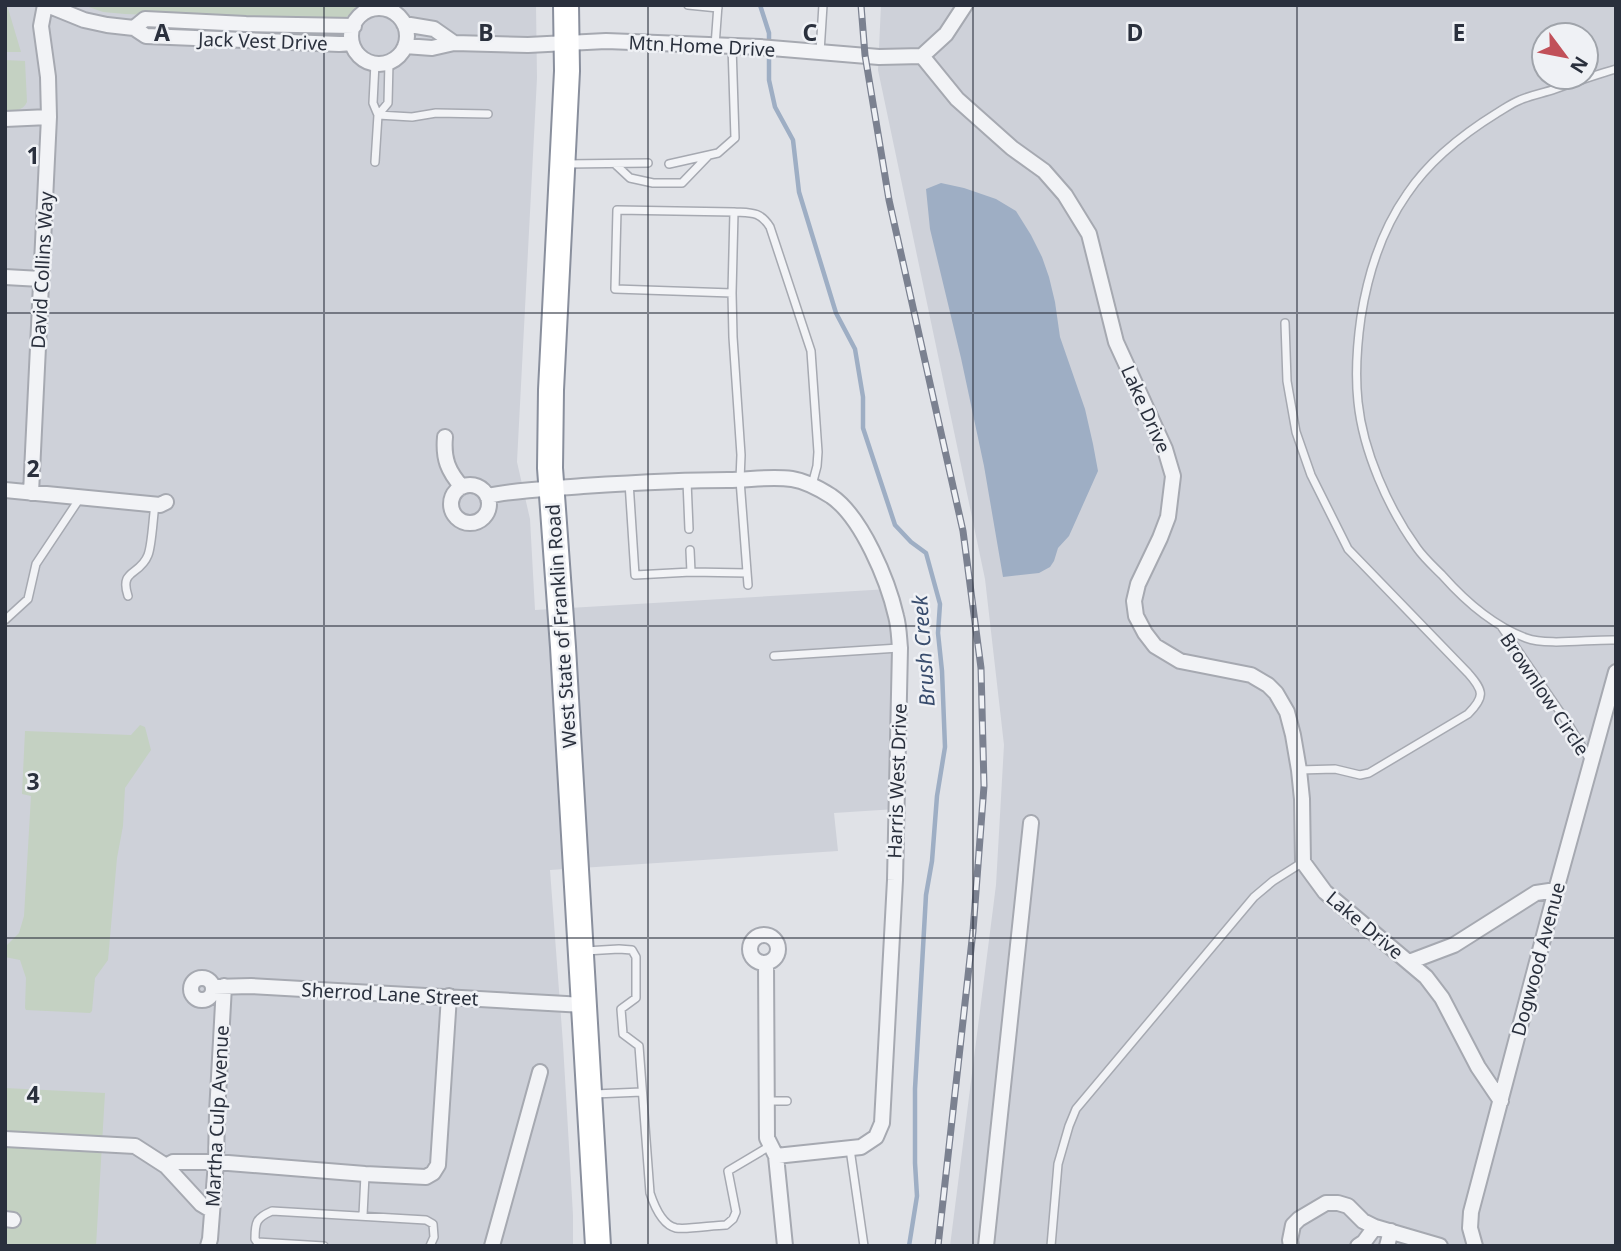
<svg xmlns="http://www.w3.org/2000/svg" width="1621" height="1251" font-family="'Noto Sans',sans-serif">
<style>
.built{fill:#ced1d9;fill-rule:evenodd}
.green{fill:#c4d1c2}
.water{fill:#9eaec4}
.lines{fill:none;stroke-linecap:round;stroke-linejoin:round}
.stream{stroke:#9eaec4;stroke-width:4.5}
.lane-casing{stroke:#a6a9b1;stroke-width:10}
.street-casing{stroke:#a6a9b1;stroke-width:18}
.highway-casing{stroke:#898f9d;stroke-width:28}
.lane{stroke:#f2f3f6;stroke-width:7}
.street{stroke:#f2f3f6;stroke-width:14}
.highway{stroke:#fff;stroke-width:24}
.rail-casing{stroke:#7b8190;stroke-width:7}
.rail{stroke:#eff1f5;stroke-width:4.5;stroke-dasharray:13;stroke-linecap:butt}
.grid{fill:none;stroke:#2a303d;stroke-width:2;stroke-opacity:0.55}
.labels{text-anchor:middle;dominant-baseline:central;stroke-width:5;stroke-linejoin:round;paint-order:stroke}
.street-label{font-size:19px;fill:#2a303d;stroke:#eff1f5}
.water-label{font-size:21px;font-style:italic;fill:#384c6d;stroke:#eff1f5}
.grid-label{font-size:23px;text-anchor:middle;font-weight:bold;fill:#2a303d;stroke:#eff1f5;stroke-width:5;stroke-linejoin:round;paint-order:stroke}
</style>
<rect width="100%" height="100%" fill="#e0e2e7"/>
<path class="built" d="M 5,5 L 536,5 L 537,78 L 517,462 L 530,519 L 535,610 L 889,589 L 897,619 L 896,809 L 834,813 L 838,851 L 550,870 L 563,1044 L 573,1215 L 573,1246 L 5,1246 Z
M 881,5 L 1616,5 L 1616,1246 L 950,1246 L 996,885 L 1004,745 L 985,579 L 878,70 ZM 1544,35 L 1586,35 L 1586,77 L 1544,77 Z"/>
<path class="green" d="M 5,5 L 7,5 L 21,52 L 5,52 Z
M 83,5 L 357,5 C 352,15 344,19 334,22 L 125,14 L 103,12 Z
M 5,60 L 25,61 L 27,102 C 23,111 14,111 5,111 Z
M 140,725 L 145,727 L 151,750 L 125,788 L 123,826 L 117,858 L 108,960 L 95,978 L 92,1011 L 90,1013 L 26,1010 L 25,1008 L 26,978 L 20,960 L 5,957 L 5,947 L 19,933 L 24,916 L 31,796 L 22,794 L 25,731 L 131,735 Z
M 5,1088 L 105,1093 L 96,1246 L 5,1246 Z"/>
<path class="water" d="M 941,183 L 964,188 L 996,199 L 1016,211 L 1031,235 L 1042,257 L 1049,277 L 1055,302 L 1060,337 L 1085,409 L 1093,444 L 1098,471 L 1069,536 L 1058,548 L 1054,561 L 1050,567 L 1039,573 L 1003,577 L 984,466 L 961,358 L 930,229 L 926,189 Z"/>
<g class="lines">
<path class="stream" d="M 760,5 L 769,33 L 769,80 L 775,107 L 793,140 L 799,192 L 836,313 L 855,349 L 863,397 L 863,428 L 895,525 L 911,542 L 926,553 L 940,604 L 938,633 L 942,671 L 945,747 L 937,796 L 932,861 L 926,895 L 915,1089 L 915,1163 L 917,1196 L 909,1246"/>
<g class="lane-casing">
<path id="lane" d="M 688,5 L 718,8
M 715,46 L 718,5
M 820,52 L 823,5
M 375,63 L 373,103 L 378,115 L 375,162
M 1616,69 C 1595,75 1575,82 1555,89 C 1544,93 1531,95 1520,100 C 1512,103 1504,109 1497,113 C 1463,134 1429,161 1407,194 C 1381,231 1368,273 1361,317 C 1357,345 1355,374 1358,402 C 1363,451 1388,508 1417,548 C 1424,558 1433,566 1442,575 C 1465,601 1494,626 1526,638 C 1547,646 1591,639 1616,640
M 378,115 L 412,117 L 436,113 L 488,114
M 378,115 L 388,103 L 389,62
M 566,164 L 648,163
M 615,164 L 630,178 L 653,183 L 682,183 L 708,156
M 669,164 L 718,153 L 735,138 L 732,46
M 732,293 L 615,289 L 617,210 L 734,212
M 1285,323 L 1287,381 L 1296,432 L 1311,475 L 1348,549 L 1468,673 C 1484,691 1485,697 1468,714 L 1369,773 L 1360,775 L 1335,769 L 1299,770
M 687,481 L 689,529
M 629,482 L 635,575 L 691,572 L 747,573
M 690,550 L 691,572
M 748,585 L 740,480 L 741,455 L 733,337 L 732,293 L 734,212 C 751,213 760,211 770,227 L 811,351 L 818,452 L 817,466 L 812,485
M 128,596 C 119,569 140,576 148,555 C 152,545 153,517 155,505
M 5,620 L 28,599 L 36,564 L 80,498
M 1501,626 L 1569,725 L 1591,762
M 774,656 L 899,648
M 585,951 L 619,949 L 632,950 L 636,957 L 636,998 L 621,1009 L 623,1034 L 639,1046 L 650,1193 C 654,1205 662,1225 676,1228 C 687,1230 714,1225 726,1225 L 733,1219 L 736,1212 L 728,1171 L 770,1146
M 594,1094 L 642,1092
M 767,1101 L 787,1101
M 850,1149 L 864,1246
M 363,1215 L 365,1175
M 324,1246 L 257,1242 L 255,1239 C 255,1222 256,1218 272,1211 L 426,1220 L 433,1224 L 434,1237 L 430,1246
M 1051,1246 L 1058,1164 L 1069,1126 L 1076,1109 L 1254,897 L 1273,881 L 1303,862"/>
</g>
<g class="street-casing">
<path id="street" d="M 47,5 L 84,20 L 107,25 L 134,28 L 146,36 L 339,44 L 352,43
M351 36a28 28 0 1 1 56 0a28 28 0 1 1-56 0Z
M 404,24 L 434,29 L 454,43
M 134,28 L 145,19 L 246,24 L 354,26
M 405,46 L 432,48 L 454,43 L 528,45 L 606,41 L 760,47 L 879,57 L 922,56
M 922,56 L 957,99 L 1012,148 L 1044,171 L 1065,195 L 1089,234 L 1116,342 L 1165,449 L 1173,476 L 1168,517 L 1160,538 L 1138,584 L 1134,601 L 1136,616 L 1145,633 L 1155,646 L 1180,661 L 1251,675 L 1268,685 L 1276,693 L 1287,712 L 1293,735 L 1299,770 L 1302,799 L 1303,862 L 1325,892 L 1426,977 L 1442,998 L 1478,1067 L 1501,1101
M 922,56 L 946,34 L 965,5
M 5,119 L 49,117
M 5,277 L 41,279
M 445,437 C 443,459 448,471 462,487
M451 504a19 19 0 1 1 38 0a19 19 0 1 1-38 0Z
M 5,490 L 160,505 L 166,502
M 31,493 L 49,117 L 48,77 L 41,26 L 45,5
M 487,496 C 519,489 551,489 583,486 C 631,483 679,480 728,480 C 749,480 770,476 792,479 C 805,481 820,489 831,496 C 862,517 888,581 896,616 C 899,627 899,638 900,648 L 895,880 L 882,1123 L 876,1137 L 861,1147 L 776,1156
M750 949a14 14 0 1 1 28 0a14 14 0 1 1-28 0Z
M 1409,962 L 1454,945 L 1536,893 L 1556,890
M 766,963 L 767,1138 L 776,1156 L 785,1246
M191 989a11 11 0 1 1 22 0a11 11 0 1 1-22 0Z
M 213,987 L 251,986 L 584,1005
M 5,1139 L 135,1146 L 166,1166 L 201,1204 L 211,1210
M 166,1166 L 173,1162 L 216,1162 L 365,1174 L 426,1177 L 433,1173 L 438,1165 L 449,996
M 5,1219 L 13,1220
M 208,1246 L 210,1239 L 216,1162 L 217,1113 L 224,986
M 492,1246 L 540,1072
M 986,1246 L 1031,823
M 1291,1246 L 1290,1240 L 1293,1225 L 1299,1219 L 1326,1203 L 1338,1203 L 1348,1206 L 1363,1221 L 1375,1227 L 1440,1246
M 1358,1246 L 1364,1242 L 1375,1227
M 1387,1246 L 1391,1231
M 1475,1246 L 1470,1228 L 1471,1212 L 1556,890 L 1616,672"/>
</g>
<g class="highway-casing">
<path id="highway" d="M 566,5 L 567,71 L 551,390 L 550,468 L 563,647 L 598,1246"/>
</g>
<use href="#lane" class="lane"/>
<use href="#street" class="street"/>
<use href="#highway" class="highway"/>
<g class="rail-casing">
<path id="rail" d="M 861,5 L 865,55 L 889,200 L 963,531 L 981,668 L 984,786 L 973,931 L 938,1246"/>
</g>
<use href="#rail" class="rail"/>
</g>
<path class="grid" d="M 324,5 L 324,1246M 648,5 L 648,1246M 973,5 L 973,1246M 1297,5 L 1297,1246M 5,313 L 1616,313M 5,626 L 1616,626M 5,938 L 1616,938"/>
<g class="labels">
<g class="street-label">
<text transform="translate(263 41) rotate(2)">Jack Vest Drive</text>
<text transform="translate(702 46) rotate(3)">Mtn Home Drive</text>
<text transform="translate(42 270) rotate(-87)">David Collins Way</text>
<text transform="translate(1146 409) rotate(66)">Lake Drive</text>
<text transform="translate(561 626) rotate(-94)">West State of Franklin Road</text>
<text transform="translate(1545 694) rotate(56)">Brownlow Circle</text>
<text transform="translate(897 781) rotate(-88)">Harris West Drive</text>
<text transform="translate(1365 925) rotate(40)">Lake Drive</text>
<text transform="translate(1538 959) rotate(-75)">Dogwood Avenue</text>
<text transform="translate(390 994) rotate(3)">Sherrod Lane Street</text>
<text transform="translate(217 1116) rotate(-87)">Martha Culp Avenue</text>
</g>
<g class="water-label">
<text transform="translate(923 651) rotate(-94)">Brush Creek</text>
</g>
</g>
<g class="grid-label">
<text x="162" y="41">A</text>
<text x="486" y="41">B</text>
<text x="810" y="41">C</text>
<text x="1135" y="41">D</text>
<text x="1459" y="41">E</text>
<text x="33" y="164">1</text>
<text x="33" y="477">2</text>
<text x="33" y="790">3</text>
<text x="33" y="1103">4</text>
</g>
<rect width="1621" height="1251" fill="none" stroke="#2a303d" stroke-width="14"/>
<g transform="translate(1565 56) rotate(122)"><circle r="33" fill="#eff1f5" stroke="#a0a4ab" stroke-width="2"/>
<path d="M0-5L12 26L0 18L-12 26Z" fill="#c15059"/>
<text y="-10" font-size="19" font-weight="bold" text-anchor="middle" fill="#2a303d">N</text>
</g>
</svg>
